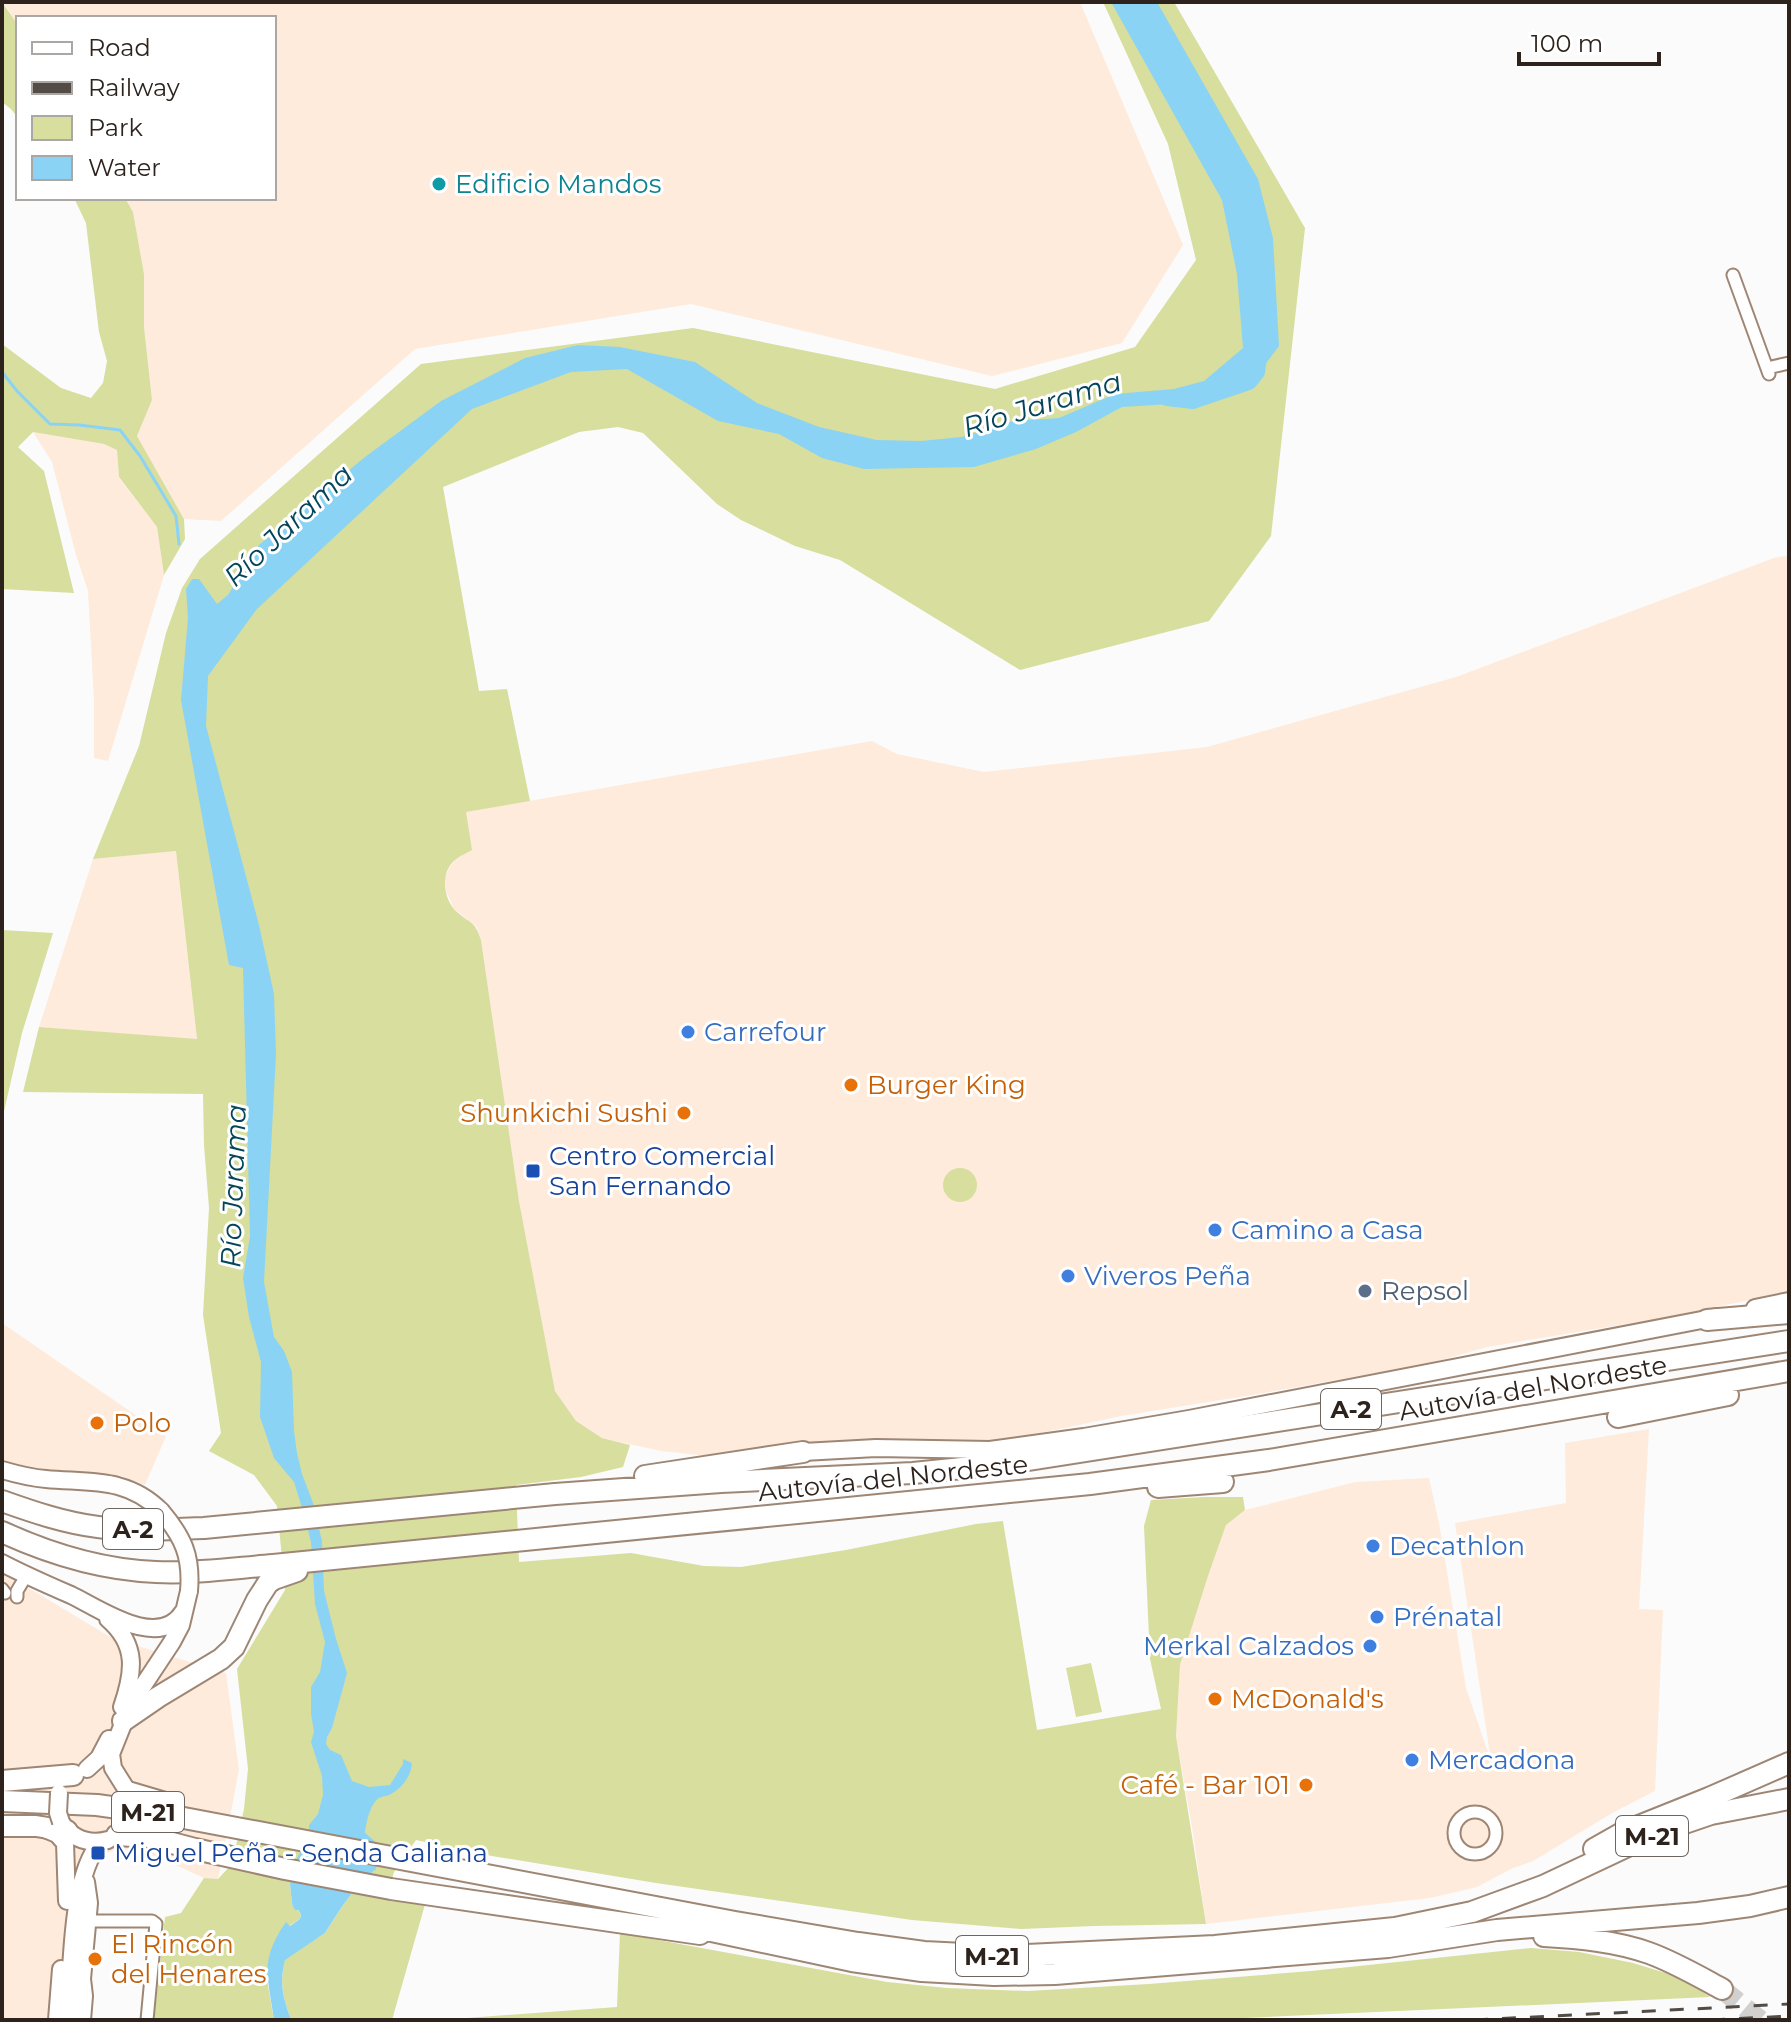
<svg xmlns="http://www.w3.org/2000/svg" width="1791" height="2022" font-family="Montserrat,sans-serif">
<style>
.built{fill:#feebdc}
.green{fill:#d7de9e}
.water{fill:#8bd3f4}
.lines{fill:none;stroke-linecap:round;stroke-linejoin:round}
.stream{stroke:#8bd3f4;stroke-width:3}
.river{stroke:#8bd3f4;stroke-width:16}
.highway-tunnel{stroke:#d2d0ce;stroke-width:20;stroke-dasharray:20 10;stroke-linecap:butt}
.street-casing{stroke:#9e8675;stroke-width:15}
.secondary-casing{stroke:#9e8675;stroke-width:20}
.highway-casing{stroke:#9e8675;stroke-width:24}
.street{stroke:#fff;stroke-width:11}
.secondary{stroke:#fff;stroke-width:16}
.highway{stroke:#fff;stroke-width:20}
.rail{stroke:#534b45;stroke-width:3;stroke-dasharray:14 14;stroke-linecap:butt}
.secondary-bridge-casing{stroke:#9e8675;stroke-width:20;stroke-linecap:butt}
.secondary-bridge{stroke:#fff;stroke-width:16}
.culture-dot{fill:#0f9aa8;stroke:#fff;stroke-width:3}
.shop-dot{fill:#3f7fe0;stroke:#fff;stroke-width:3}
.food-dot{fill:#e8710a;stroke:#fff;stroke-width:3}
.transit-dot{fill:#1a4fb4;stroke:#fff;stroke-width:3}
.service-dot{fill:#5c6f8a;stroke:#fff;stroke-width:3}
.labels{text-anchor:middle;dominant-baseline:central;stroke-width:6;stroke-linejoin:round;paint-order:stroke}
.shield{fill:#fff;stroke:#6c6560;stroke-width:2}
.shield-label{font-size:24px;font-weight:bold;fill:#2d231c}
.culture-label{font-size:26px;fill:#0d838f;stroke:#fff;text-anchor:start}
.shop-label{font-size:26px;fill:#366cbe;stroke:#fff;text-anchor:start}
.food-label{font-size:26px;fill:#c56008;stroke:#fff;text-anchor:start}
.transit-label{font-size:26px;fill:#164399;stroke:#fff;text-anchor:start}
.service-label{font-size:26px;fill:#4e5e75;stroke:#fff;text-anchor:start}
.street-label{font-size:26px;fill:#2d231c;stroke:#fff}
.water-label{font-size:28px;font-style:italic;fill:#05455b;stroke:#fff}
</style>
<rect width="100%" height="100%" fill="#fbfbfb"/>
<path class="built" d="M 3,2 L 1080,2 L 1183,245 L 1122,343 L 992,376 L 691,304 L 415,349 L 221,521 L 184,519 L 137,436 L 152,400 L 144,327 L 144,274 L 133,212 L 125,198 L 274,198 L 274,18 L 18,18 L 18,25 Z
M 33,432 L 104,444 L 117,450 L 119,478 L 157,527 L 164,575 L 108,761 L 94,758 L 94,701 L 88,591 L 76,555 L 52,462 Z
M 1789,555 L 1789,1292 L 1668,1317 L 1487,1347 L 1427,1364 L 1258,1394 L 1121,1416 L 998,1442 L 880,1456 L 777,1463 L 661,1451 L 602,1438 L 576,1421 L 555,1391 L 519,1201 L 481,940 L 477,927 L 454,909 L 446,891 L 445,879 L 449,868 L 455,860 L 466,812 L 872,741 L 897,754 L 984,772 L 1207,747 L 1456,677 L 1774,558 Z
M 176,851 L 197,1040 L 39,1027 L 93,859 Z
M 2,1323 L 166,1436 L 145,1485 L 122,1476 L 49,1470 L 2,1461 Z
M 1649,1429 L 1639,1609 L 1663,1610 L 1655,1791 L 1614,1812 L 1533,1861 L 1511,1869 L 1477,1887 L 1430,1898 L 1206,1924 L 1193,1833 L 1176,1736 L 1180,1665 L 1208,1576 L 1226,1525 L 1245,1510 L 1355,1482 L 1429,1478 L 1439,1523 L 1466,1688 L 1491,1761 L 1455,1523 L 1566,1503 L 1565,1443 Z
M 2,1572 L 112,1638 L 226,1673 L 239,1770 L 218,1879 L 204,1878 L 161,1858 L 141,1852 L 116,1849 L 102,1856 L 96,1865 L 94,1873 L 84,2020 L 2,2020 Z"/>
<path class="green" d="M 2,2 L 18,25 L 18,118 L 11,109 L 2,102 Z
M 1103,2 L 1174,2 L 1305,228 L 1271,536 L 1209,621 L 1020,670 L 840,560 L 795,546 L 741,520 L 717,504 L 643,433 L 618,427 L 579,432 L 443,487 L 479,691 L 507,689 L 530,801 L 466,812 L 472,850 C 467,853 459,856 455,860 C 440,872 443,900 457,912 C 470,924 475,920 481,940 L 519,1201 L 555,1391 L 576,1421 L 602,1438 L 630,1445 L 623,1467 L 581,1477 L 516,1485 L 519,1562 L 631,1553 L 704,1566 L 741,1567 L 846,1550 L 976,1524 L 1003,1521 L 1037,1730 L 1161,1709 L 1150,1659 L 1144,1526 L 1151,1500 L 1205,1497 L 1243,1497 L 1245,1510 L 1226,1525 L 1208,1576 L 1180,1665 L 1176,1736 L 1206,1924 L 1094,1926 L 1021,1929 L 912,1920 L 656,1883 L 486,1855 L 416,1840 L 394,1872 L 387,1896 L 426,1901 L 392,2020 L 291,2020 C 283,1996 279,1984 285,1959 L 325,1933 L 341,1908 L 361,1881 L 331,1860 L 290,1884 L 292,1904 L 301,1914 L 300,1919 L 289,1926 L 267,1980 L 274,2020 L 154,2020 L 165,1917 L 181,1913 L 204,1878 L 218,1879 L 232,1864 L 244,1809 L 248,1769 L 237,1669 L 285,1590 L 277,1506 L 254,1475 L 209,1451 L 221,1433 L 203,1315 L 209,1208 L 204,1145 L 203,1094 L 23,1092 L 39,1027 L 197,1039 L 176,851 L 93,859 L 139,746 L 166,633 L 182,588 L 200,559 L 421,364 L 693,328 L 995,389 L 1135,347 L 1196,260 L 1168,144 Z
M 74,198 L 125,198 L 133,212 L 144,274 L 144,327 L 152,400 L 137,436 L 184,519 L 185,539 L 164,575 L 157,527 L 119,477 L 117,450 L 104,444 L 33,432 L 18,447 L 44,471 L 74,593 L 2,589 L 2,344 L 61,388 L 91,398 L 103,383 L 107,361 L 99,332 L 86,223 Z
M 2,930 L 53,933 L 22,1033 L 2,1120 Z
M943 1185a17 17 0 1 1 34 0a17 17 0 1 1-34 0Z
M 1091,1663 L 1102,1712 L 1076,1717 L 1066,1668 Z
M 620,1933 L 887,1982 L 947,1988 L 1028,1991 L 1149,1984 L 1311,1971 L 1531,1948 L 1579,1952 L 1633,1963 L 1682,1978 L 1710,1997 L 1200,2020 L 440,2020 L 617,2007 Z"/>
<path class="water" d="M 1111,2 L 1157,2 L 1258,179 L 1273,238 L 1279,346 L 1264,366 L 1216,394 L 1170,404 L 1122,407 L 1076,432 L 1036,449 L 974,467 L 864,469 L 822,458 L 779,434 L 718,421 L 627,369 L 571,372 L 472,409 L 257,609 L 208,676 L 206,726 L 259,925 L 274,994 L 276,1054 L 264,1282 L 274,1337 L 284,1351 L 292,1372 L 294,1431 L 297,1453 L 302,1474 L 313,1503 L 322,1541 L 324,1591 L 336,1639 L 347,1673 L 332,1728 L 327,1737 L 326,1744 L 330,1750 L 341,1755 L 352,1781 L 369,1787 L 390,1785 L 403,1764 L 403,1759 L 412,1763 C 411,1776 403,1787 391,1794 C 388,1796 383,1796 379,1798 C 370,1804 366,1823 365,1833 L 378,1844 L 379,1853 L 376,1869 L 361,1881 L 341,1908 L 325,1933 L 285,1960 C 279,1984 283,1996 291,2020 L 274,2020 C 268,1977 259,1961 286,1922 L 290,1926 L 300,1919 L 301,1914 L 298,1910 L 295,1910 L 292,1904 L 290,1884 L 295,1862 L 309,1836 L 309,1825 L 318,1814 L 323,1795 L 322,1776 L 311,1742 L 314,1732 L 311,1714 L 311,1687 L 320,1672 L 325,1642 L 315,1604 L 311,1542 L 303,1511 L 294,1482 L 274,1458 L 260,1417 L 261,1362 L 249,1317 L 243,1278 L 250,1236 L 243,968 L 229,965 L 181,700 L 188,618 L 186,589 L 192,579 L 199,579 L 217,604 L 228,595 L 259,545 L 365,457 L 441,401 L 525,358 L 578,345 L 620,347 L 695,362 L 757,403 L 819,427 L 877,440 L 921,441 L 962,437 L 1013,421 L 1059,418 L 1115,394 L 1174,389 L 1204,381 L 1243,348 L 1237,274 L 1222,200 Z"/>
<g class="lines">
<path class="stream" d="M 2,372 L 17,391 L 50,424 L 79,425 L 120,430 L 140,456 L 176,516 L 179,544"/>
<path class="river" d="M 1167,398 L 1193,401 L 1249,382 L 1257,372 L 1260,350"/>
<path class="highway-tunnel" d="M 1722,1989 L 1760,2020"/>
<g class="street-casing">
<path id="street" d="M 1733,275 L 1769,374
M 1767,368 L 1789,363
M 2,1589 L 5,1593
M 17,1597 L 17,1591 L 26,1576
M1454 1833a21 21 0 1 1 42 0a21 21 0 1 1-42 0Z
M 88,1921 L 152,1921 L 156,1924 L 147,2020"/>
</g>
<g class="secondary-casing">
<path id="secondary" d="M 1755,1308 L 1789,1301
M 803,1452 L 876,1448 L 990,1450 L 1084,1437 L 1189,1419 L 1717,1317
M 2,1470 C 16,1474 32,1478 46,1479 C 90,1483 127,1477 161,1511
M 2,1563 C 25,1575 48,1585 71,1595 C 100,1609 159,1651 183,1612
M 108,1619 C 138,1645 134,1672 122,1707
M 87,1769 L 99,1758 L 109,1739
M 131,1800 L 128,1792 L 113,1768 L 111,1754 L 131,1704 L 172,1642 L 181,1625 L 189,1591
M 62,1824 C 73,1839 89,1845 108,1840
M 45,1829 L 57,1834 L 65,1843 L 67,1901
M 57,2020 L 61,1969
M 68,2020 C 72,1974 70,1875 101,1842
M 82,2020 L 84,1996 L 82,1979 L 89,1903 L 86,1882"/>
</g>
<g class="highway-casing">
<path id="highway" d="M 1707,1320 L 1789,1313
M 1618,1417 L 1728,1395
M 645,1476 L 803,1452
M 1158,1487 L 1223,1482
M 2,1501 C 33,1512 65,1523 98,1527 C 133,1532 169,1529 204,1528 L 555,1494 L 721,1482 L 913,1473 L 1002,1464 L 1789,1341
M 2,1532 C 50,1554 103,1570 156,1572 C 195,1574 235,1568 273,1565 L 1090,1484 L 1269,1460 L 1789,1371
M 123,1721 L 158,1697 L 221,1659 L 234,1647 L 257,1600 L 268,1583 L 274,1579 L 297,1571
M 2,1781 L 73,1775
M 128,1792 L 172,1805
M 2,1801 L 97,1805 L 168,1815 L 735,1922 L 858,1943 L 924,1952 L 1004,1956 L 1215,1946 L 1395,1928 L 1472,1912 L 1543,1886 L 1630,1845 L 1670,1828 L 1711,1814 L 1789,1799
M 2,1826 L 36,1826 L 67,1831
M 117,1835 L 149,1837 L 195,1849 L 285,1869 L 391,1889 L 700,1934
M 1594,1849 L 1624,1832 L 1709,1798 L 1789,1763
M 688,1926 L 852,1961 L 922,1971 L 994,1975 L 1055,1974 L 1388,1947 L 1497,1930 L 1698,1913 L 1750,1906 L 1789,1897
M 1544,1936 C 1579,1938 1615,1941 1649,1953 C 1674,1962 1698,1976 1722,1989"/>
</g>
<use href="#street" class="street"/>
<use href="#secondary" class="secondary"/>
<use href="#highway" class="highway"/>
<path class="rail" d="M 1474,2020 L 1789,2004
M 1711,2020 L 1789,2016"/>
<g class="secondary-bridge-casing">
<path id="secondary-bridge" d="M 161,1511 C 183,1537 192,1556 189,1591
M 59,1793 L 58,1813 L 61,1822
M 124,1827 L 130,1814 L 131,1800"/>
</g>
<use href="#secondary-bridge" class="secondary-bridge"/>
</g>
<circle class="culture-dot" cx="439" cy="184" r="8"/>
<g class="shop-dot">
<circle cx="688" cy="1032" r="8"/>
<circle cx="1215" cy="1230" r="8"/>
<circle cx="1068" cy="1276" r="8"/>
<circle cx="1373" cy="1546" r="8"/>
<circle cx="1377" cy="1617" r="8"/>
<circle cx="1370" cy="1646" r="8"/>
<circle cx="1412" cy="1760" r="8"/>
</g>
<g class="food-dot">
<circle cx="851" cy="1085" r="8"/>
<circle cx="684" cy="1113" r="8"/>
<circle cx="97" cy="1423" r="8"/>
<circle cx="1215" cy="1699" r="8"/>
<circle cx="1306" cy="1785" r="8"/>
<circle cx="95" cy="1959" r="8"/>
</g>
<g class="transit-dot">
<rect x="525" y="1163" width="16" height="16" rx="4"/>
<rect x="90" y="1845" width="16" height="16" rx="4"/>
</g>
<circle class="service-dot" cx="1365" cy="1291" r="8"/>
<g class="labels">
<g class="shield">
<rect x="1321" y="1389" width="60" height="40" rx="6"/>
<rect x="103" y="1509" width="60" height="40" rx="6"/>
<rect x="112" y="1792" width="72" height="40" rx="6"/>
<rect x="1616" y="1816" width="72" height="40" rx="6"/>
<rect x="956" y="1936" width="72" height="40" rx="6"/>
</g>
<g class="shield-label">
<text x="1351" y="1409">A-2</text>
<text x="133" y="1529">A-2</text>
<text x="148" y="1812">M-21</text>
<text x="1652" y="1836">M-21</text>
<text x="992" y="1956">M-21</text>
</g>
<g class="culture-label">
<text x="455" y="184">Edificio Mandos</text>
</g>
<g class="shop-label">
<text x="704" y="1032">Carrefour</text>
<text x="1231" y="1230">Camino a Casa</text>
<text x="1084" y="1276">Viveros Peña</text>
<text x="1389" y="1546">Decathlon</text>
<text x="1393" y="1617">Prénatal</text>
<text x="1354" y="1646" text-anchor="end">Merkal Calzados</text>
<text x="1428" y="1760">Mercadona</text>
</g>
<g class="food-label">
<text x="867" y="1085">Burger King</text>
<text x="668" y="1113" text-anchor="end">Shunkichi Sushi</text>
<text x="113" y="1423">Polo</text>
<text x="1231" y="1699">McDonald's</text>
<text x="1290" y="1785" text-anchor="end">Café - Bar 101</text>
<text x="111" y="1944">El Rincón<tspan x="111" dy="30">del Henares</tspan></text>
</g>
<g class="transit-label">
<text x="549" y="1156">Centro Comercial<tspan x="549" dy="30">San Fernando</tspan></text>
<text x="114" y="1853">Miguel Peña - Senda Galiana</text>
</g>
<g class="service-label">
<text x="1381" y="1291">Repsol</text>
</g>
<g class="street-label">
<text transform="translate(1533 1388) rotate(-10)">Autovía del Nordeste</text>
<text transform="translate(893 1478) rotate(-6)">Autovía del Nordeste</text>
</g>
<g class="water-label">
<text transform="translate(1042 404) rotate(-17)">Río Jarama</text>
<text transform="translate(288 525) rotate(-43)">Río Jarama</text>
<text transform="translate(233 1186) rotate(-88)">Río Jarama</text>
</g>
</g>
<rect width="1791" height="2022" fill="none" stroke="#2d231c" stroke-width="8"/>
<rect x="16" y="16" width="260" height="184" fill="#ffffff" stroke="#aba7a4" stroke-width="2"/>
<rect x="32" y="42" width="40" height="12" fill="#ffffff" stroke="#aba7a4" stroke-width="2"/>
<text x="88" y="56" font-size="24" fill="#2d231c">Road</text>
<rect x="32" y="82" width="40" height="12" fill="#534b45" stroke="#aba7a4" stroke-width="2"/>
<text x="88" y="96" font-size="24" fill="#2d231c">Railway</text>
<rect x="32" y="116" width="40" height="24" fill="#d7de9e" stroke="#aba7a4" stroke-width="2"/>
<text x="88" y="136" font-size="24" fill="#2d231c">Park</text>
<rect x="32" y="156" width="40" height="24" fill="#8bd3f4" stroke="#aba7a4" stroke-width="2"/>
<text x="88" y="176" font-size="24" fill="#2d231c">Water</text>
<path d="M1519 52v12h140v-12" fill="none" stroke="#2d231c" stroke-width="4"/>
<text x="1531" y="52" font-size="24" fill="#2d231c" stroke="#ffffff" stroke-width="6" paint-order="stroke">100 m</text>
</svg>
